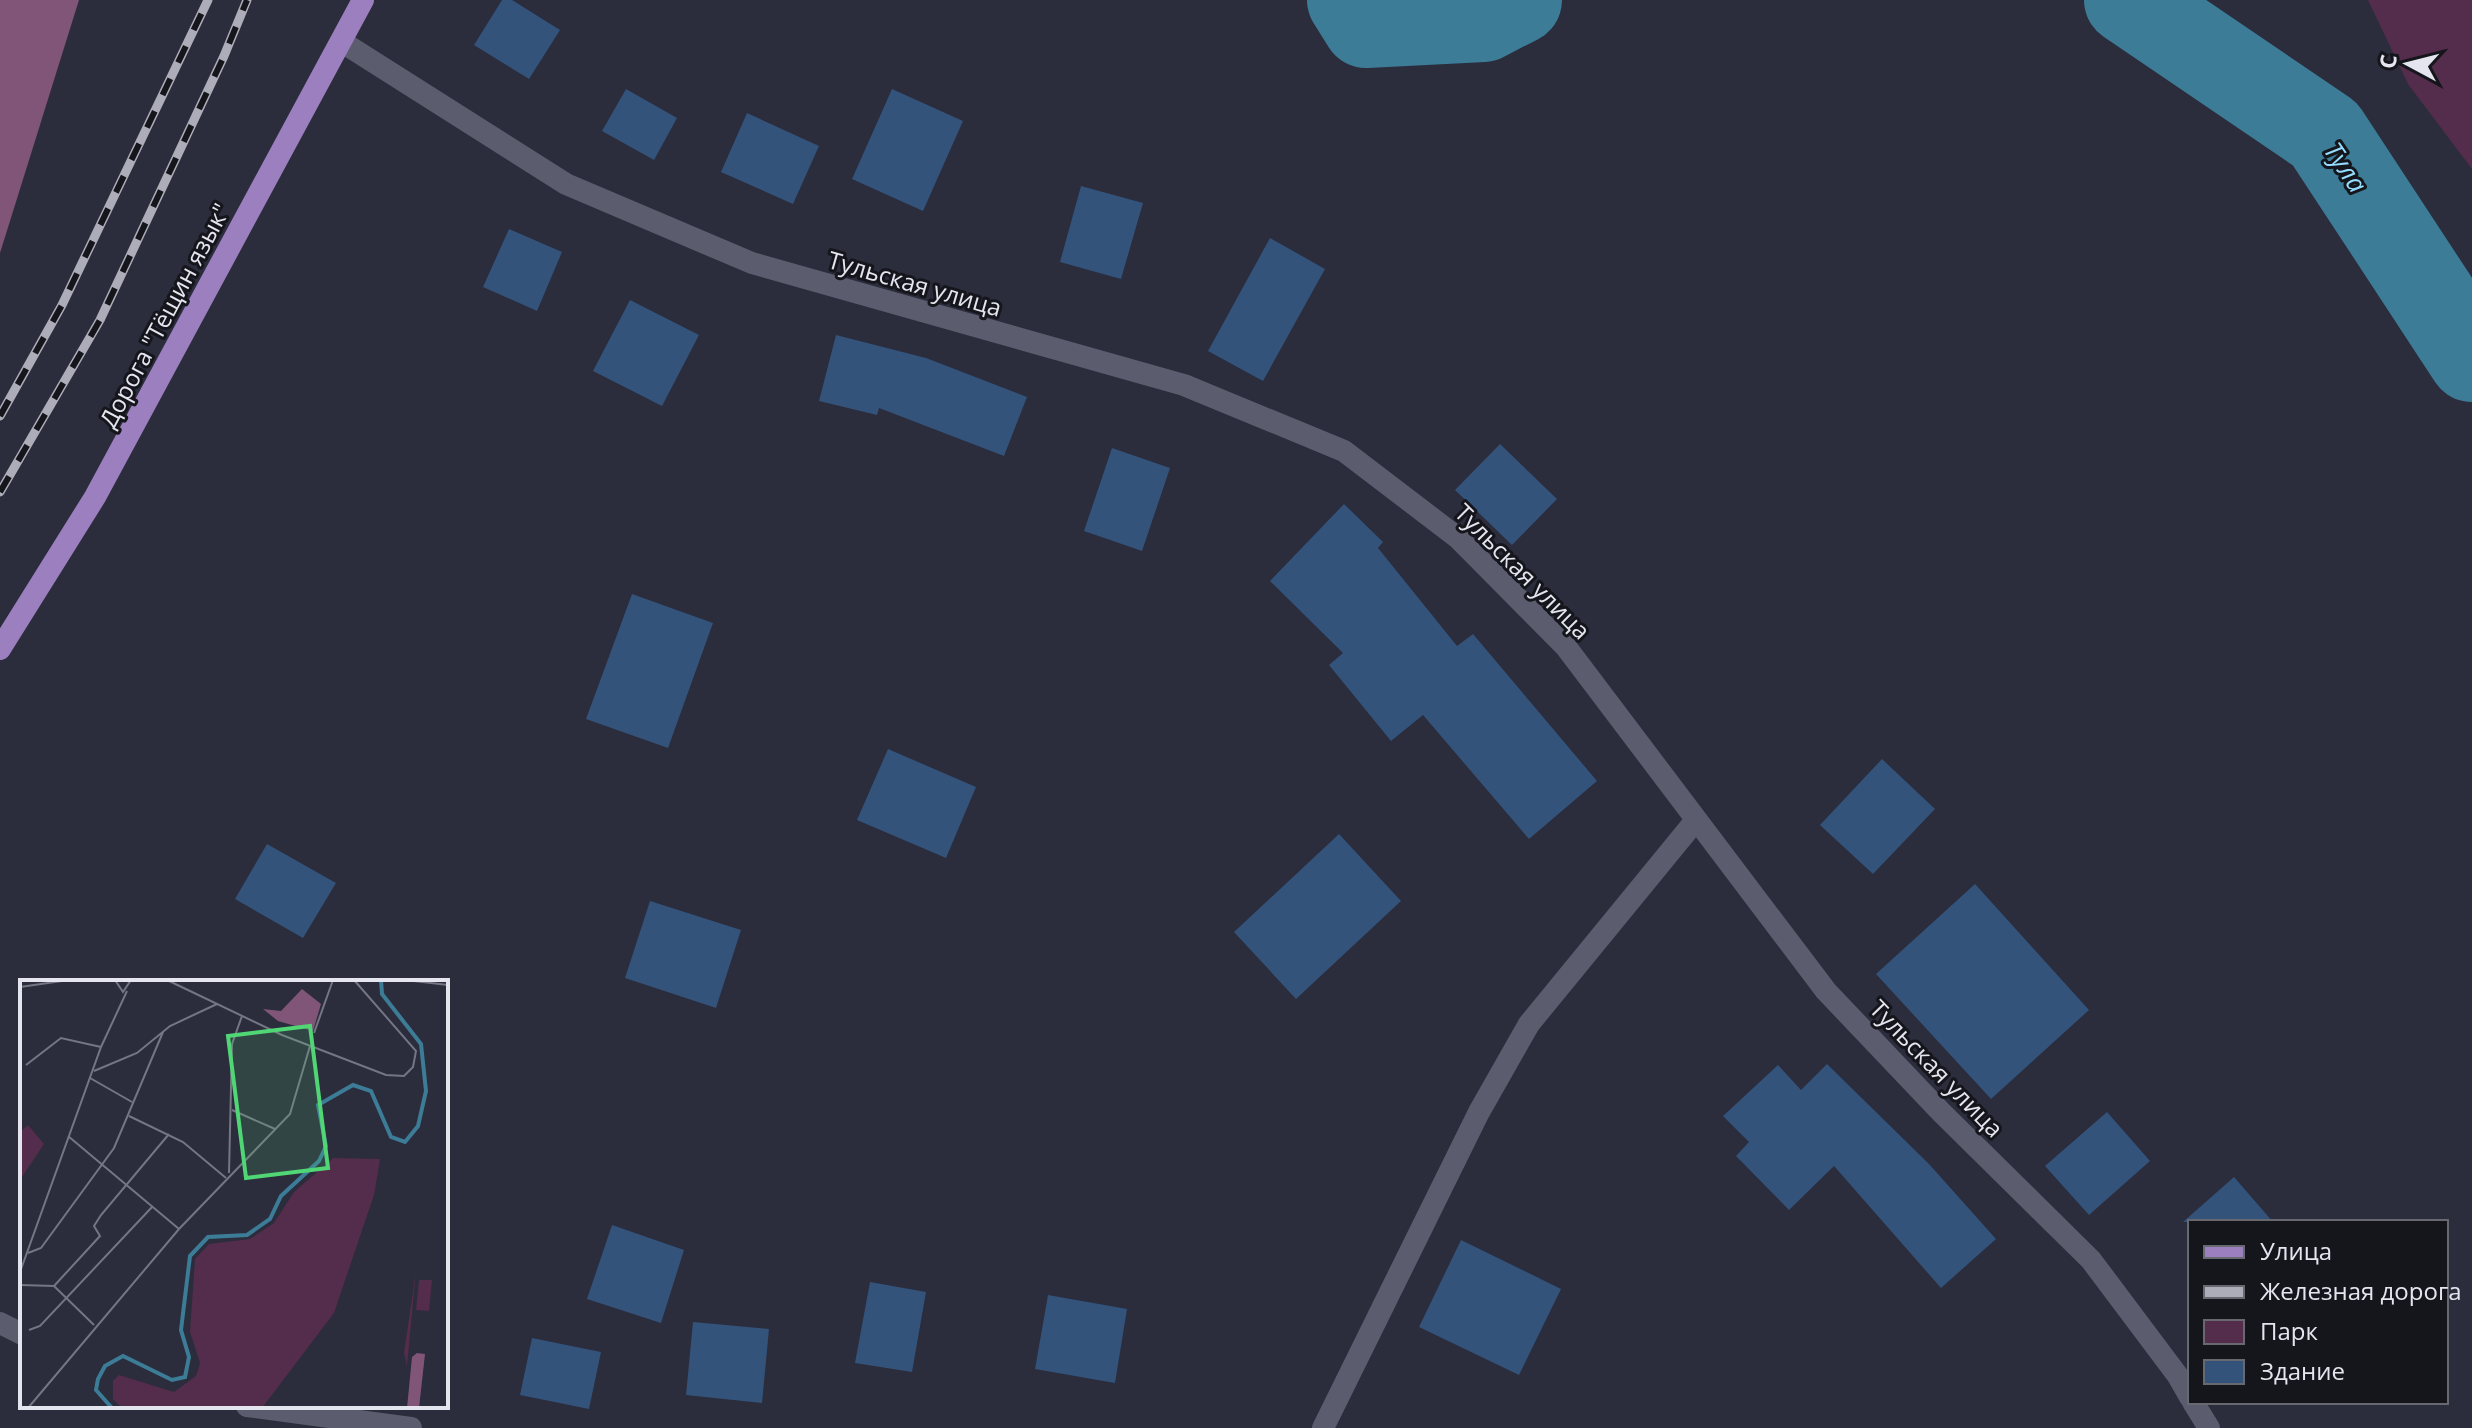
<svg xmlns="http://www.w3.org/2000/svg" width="2472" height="1428" font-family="'Open Sans',sans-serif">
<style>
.green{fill:#542c4c}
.forest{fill:#815578}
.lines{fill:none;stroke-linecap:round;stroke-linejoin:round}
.river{stroke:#3c7c97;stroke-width:88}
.building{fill:#33537b}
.minor{stroke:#5b5d6f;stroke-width:22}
.primary{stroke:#9c7fbf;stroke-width:22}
.rail-casing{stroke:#acadb8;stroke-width:9}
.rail{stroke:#15151c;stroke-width:6;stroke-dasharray:18;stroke-linecap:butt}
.labels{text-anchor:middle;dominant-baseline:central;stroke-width:6;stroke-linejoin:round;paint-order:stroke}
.street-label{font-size:24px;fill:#e4e5ef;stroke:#15151c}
.water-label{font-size:26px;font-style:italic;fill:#94ddfe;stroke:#15151c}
.inset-river{fill:none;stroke:#3c7c97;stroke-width:4}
.inset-road{fill:none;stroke:#757684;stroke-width:2}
.view{fill:#50d674;fill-opacity:0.15;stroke:#50d674;stroke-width:4}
.inset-edge{fill:none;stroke:#e4e5ef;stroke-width:4}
</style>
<rect width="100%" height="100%" fill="#2b2c3c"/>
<path class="green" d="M 2368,0 L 2472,0 L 2472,169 L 2408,84 Z"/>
<path class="forest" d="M 0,0 L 79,0 L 0,253 Z"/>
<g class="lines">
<path class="river" d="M 1351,0 L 1366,24 L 1483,18 L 1518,0
M 2128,0 L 2325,134 L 2472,358"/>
</g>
<path class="building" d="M 502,0 L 512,0 L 560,30 L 529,79 L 474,45 Z
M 626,89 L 677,118 L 654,160 L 602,131 Z
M 892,89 L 963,121 L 923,211 L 852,179 Z
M 747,113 L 819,146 L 793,204 L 721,172 Z
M 1081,186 L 1143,203 L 1121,279 L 1060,262 Z
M 509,229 L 562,252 L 537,311 L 483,287 Z
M 1270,238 L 1325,269 L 1263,381 L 1208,351 Z
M 630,300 L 699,335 L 662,406 L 593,371 Z
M 836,335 L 926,358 L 1027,397 L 1004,456 L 879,408 L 877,415 L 819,401 Z
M 1500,444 L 1557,499 L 1512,545 L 1455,490 Z
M 1112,448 L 1170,468 L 1142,551 L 1084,531 Z
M 1344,504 L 1383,542 L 1378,548 L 1457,646 L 1473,634 L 1597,781 L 1529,839 L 1423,715 L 1391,741 L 1329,665 L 1343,653 L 1270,581 Z
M 632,594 L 713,623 L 668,748 L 586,719 Z
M 888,749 L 976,787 L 946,858 L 857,820 Z
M 1882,759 L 1935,809 L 1873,874 L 1820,825 Z
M 1339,834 L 1401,901 L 1296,999 L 1234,932 Z
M 267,844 L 336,883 L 303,938 L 235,899 Z
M 1975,884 L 2089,1010 L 1991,1099 L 1876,974 Z
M 650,901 L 741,930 L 716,1008 L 625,978 Z
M 1827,1064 L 1929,1164 L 1996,1239 L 1941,1288 L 1834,1166 L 1789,1210 L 1736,1156 L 1749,1142 L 1723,1116 L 1778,1065 L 1801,1090 Z
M 2107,1112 L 2150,1161 L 2089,1215 L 2045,1166 Z
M 2234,1177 L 2273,1222 L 2183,1222 Z
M 612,1225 L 684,1250 L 661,1323 L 587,1299 Z
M 1461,1240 L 1561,1289 L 1519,1375 L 1419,1327 Z
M 870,1282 L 926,1292 L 912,1372 L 855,1363 Z
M 1048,1295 L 1127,1309 L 1115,1383 L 1035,1369 Z
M 693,1322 L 769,1329 L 762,1403 L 686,1395 Z
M 532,1338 L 601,1352 L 589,1409 L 520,1395 Z"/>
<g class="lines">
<path class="minor" d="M 342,42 L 566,184 L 752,263 L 1184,385 L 1344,451 L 1458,538 L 1566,647 L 1826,991 L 1941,1112 L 2091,1260 L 2178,1376 L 2190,1397
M 0,1323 L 22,1334
M 2193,1402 L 2209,1428
M 247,1406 L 411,1428
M 1323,1428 L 1479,1112 L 1529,1024 L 1696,820"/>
<path class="primary" d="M 0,649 L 95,497 L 363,0"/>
<g class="rail-casing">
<path id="rail" d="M 0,416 L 62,305 L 208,0
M 0,492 L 100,320 L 224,56 L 247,0"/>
</g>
<use href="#rail" class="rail"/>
</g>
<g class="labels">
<g class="street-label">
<text transform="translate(915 283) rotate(16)">Тульская улица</text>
<text transform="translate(164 315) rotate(-62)">Дорога "Тёщин язык"</text>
<text transform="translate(1523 571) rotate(45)">Тульская улица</text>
<text transform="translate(1937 1068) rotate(46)">Тульская улица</text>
</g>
<g class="water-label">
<text transform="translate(2346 167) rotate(56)">Тула</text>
</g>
</g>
<g transform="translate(20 980)">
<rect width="428" height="428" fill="#2b2c3c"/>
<path d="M 8,145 L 24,164 L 0,200 L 0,152 ZM 313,178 L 360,179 L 354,215 L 314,333 L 242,428 L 102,428 L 93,419 L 93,401 L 99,395 L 154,412 L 176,396 L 180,383 L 170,352 L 175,279 L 189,264 L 230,259 L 254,243 L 274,212 ZM 396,291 L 387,386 L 384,373 ZM 399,300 L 412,300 L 409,331 L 396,330 Z" fill="#542c4c"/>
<path d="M 282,9 L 301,24 L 293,51 L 258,41 L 243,29 L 261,31 ZM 397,373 L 405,374 L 399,428 L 387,428 L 392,377 Z" fill="#815578"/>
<path class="inset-river" d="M 92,428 L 76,410 L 78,399 L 85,386 L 103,376 L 152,400 L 165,397 L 169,377 L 161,350 L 170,276 L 188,257 L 227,255 L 250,239 L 261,216 L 299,181 L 306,166 L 298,125 L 333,105 L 351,111 L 371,157 L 385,162 L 398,146 L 406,111 L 401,64 L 362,14 L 361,0"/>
<path class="inset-road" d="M 95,0 L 103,12 L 111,0M 147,0 L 262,55 L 366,95 L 384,96 L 393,87 L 396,71 L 334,0M 385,0 L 428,5M 0,7 L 49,0M 294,53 L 313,0M 6,85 L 41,58 L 81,67M 74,91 L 117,73 L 150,46 L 197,24M 70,98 L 112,122M 212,130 L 255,149M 109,136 L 163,162 L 206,198M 48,156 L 159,249M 209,193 L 212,64 L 222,36M 8,273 L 21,268 L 94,168 L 143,52M 0,292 L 81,67 L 107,11M 0,305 L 34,306 L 74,345M 34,306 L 80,256 L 74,246 L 81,235 L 149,154M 9,350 L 20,346 L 133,226M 8,428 L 159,249 L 270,134 L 290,66"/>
<path class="view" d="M 290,46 L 308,188 L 226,198 L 208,56 Z"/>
<rect width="428" height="428" class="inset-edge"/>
</g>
<rect x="2188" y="1220" width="260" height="184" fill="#15151c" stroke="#686870" stroke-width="2"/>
<rect x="2204" y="1246" width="40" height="12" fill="#9c7fbf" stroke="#686870" stroke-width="2"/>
<text x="2260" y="1260" font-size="24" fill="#e4e5ef">Улица</text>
<rect x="2204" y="1286" width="40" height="12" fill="#acadb8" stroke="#686870" stroke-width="2"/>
<text x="2260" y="1300" font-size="24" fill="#e4e5ef">Железная дорога</text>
<rect x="2204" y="1320" width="40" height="24" fill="#542c4c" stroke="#686870" stroke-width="2"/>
<text x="2260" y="1340" font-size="24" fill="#e4e5ef">Парк</text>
<rect x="2204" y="1360" width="40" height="24" fill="#33537b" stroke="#686870" stroke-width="2"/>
<text x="2260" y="1380" font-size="24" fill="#e4e5ef">Здание</text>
<g transform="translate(2408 64) rotate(277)" stroke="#15151c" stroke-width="6" paint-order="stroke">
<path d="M0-6L14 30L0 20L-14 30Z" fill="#e4e5ef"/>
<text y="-12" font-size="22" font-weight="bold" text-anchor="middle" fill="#e4e5ef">С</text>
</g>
</svg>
